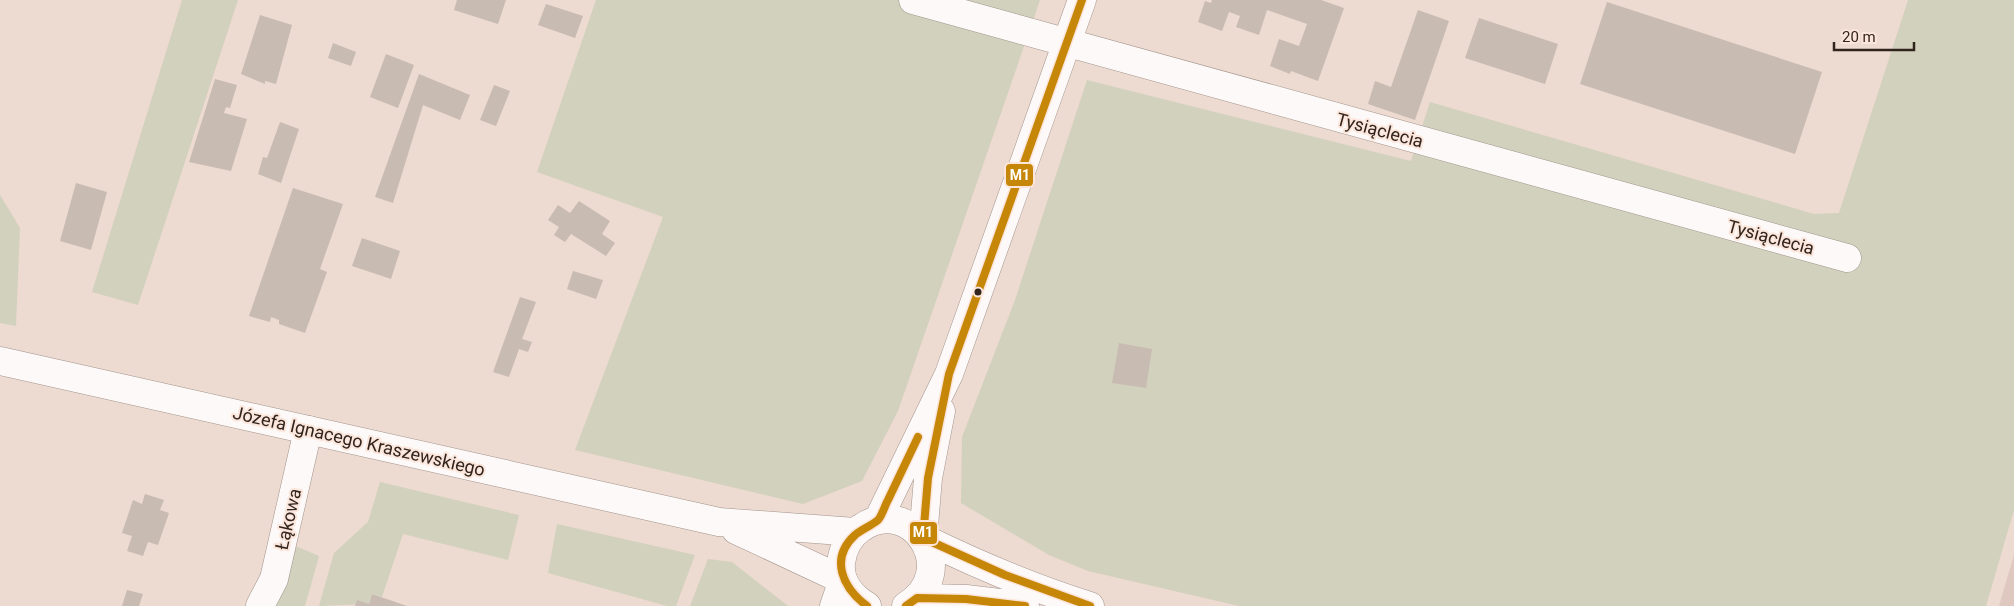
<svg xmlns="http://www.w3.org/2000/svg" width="2014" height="606" font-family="Roboto,sans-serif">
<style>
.industrial{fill:#dfc8c0}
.green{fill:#d2d1bd}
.building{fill:#c8bbb2}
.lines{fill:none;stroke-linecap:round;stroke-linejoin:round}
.street-casing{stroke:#a2948c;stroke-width:29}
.secondary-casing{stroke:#a2948c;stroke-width:29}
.street{stroke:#fcf9f8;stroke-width:28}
.secondary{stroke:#fcf9f8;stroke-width:28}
.bus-1-casing{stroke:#fce6db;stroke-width:11}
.bus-1{stroke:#c68607;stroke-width:8}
.bus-dot{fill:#31241d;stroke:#fce6db;stroke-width:2}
.labels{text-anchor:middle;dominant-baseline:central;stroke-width:4;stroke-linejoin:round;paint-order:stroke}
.street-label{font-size:18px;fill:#31241d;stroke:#fce6db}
.line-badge{stroke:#fce6db;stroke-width:2}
.badge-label{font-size:14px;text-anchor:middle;font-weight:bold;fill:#fff}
</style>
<rect width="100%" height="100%" fill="#eddad0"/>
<path class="industrial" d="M 2014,555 L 2014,606 L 1999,606 Z"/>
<path class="green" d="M 182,0 L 238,0 L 138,305 L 92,292 Z
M 596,0 L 1040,0 L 898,411 L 862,481 L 803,504 L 575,450 L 663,217 L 537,172 Z
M 1908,0 L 2014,0 L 2014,510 L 1986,606 L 1239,606 L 1088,571 L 1049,555 L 961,503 L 962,437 L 1015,300 L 1087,80 L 1411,161 L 1430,102 L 1814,214 L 1839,213 Z
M 0,195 L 20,228 L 16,326 L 0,323 Z
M 380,482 L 519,515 L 508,560 L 403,534 L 382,597 L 372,594 L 369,604 L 319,606 L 334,553 L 368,522 Z
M 557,524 L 695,555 L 676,606 L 667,606 L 548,573 Z
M 284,541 L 319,556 L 305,606 L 260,606 Z
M 708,559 L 732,562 L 788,606 L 690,606 Z"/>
<path class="building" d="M 457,0 L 506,0 L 498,24 L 454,10 Z
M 1212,0 L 1321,0 L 1344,8 L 1318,81 L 1291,71 L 1290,74 L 1270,66 L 1279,39 L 1299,46 L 1307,24 L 1267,10 L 1259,35 L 1236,27 L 1240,16 L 1229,12 L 1222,31 L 1198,22 L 1205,1 L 1211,3 Z
M 1607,2 L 1822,72 L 1795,154 L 1580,84 Z
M 546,4 L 583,16 L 575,38 L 538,25 Z
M 1418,10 L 1449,21 L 1415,120 L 1368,104 L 1375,81 L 1391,87 Z
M 260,15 L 292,25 L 276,84 L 265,81 L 265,84 L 241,74 Z
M 1479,18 L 1558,44 L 1545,84 L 1465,58 Z
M 333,43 L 356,52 L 351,66 L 328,58 Z
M 386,54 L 414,65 L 398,108 L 370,97 Z
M 419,74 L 470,95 L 460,120 L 423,105 L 393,203 L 375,197 Z
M 215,79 L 237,85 L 230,108 L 226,107 L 224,113 L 247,119 L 231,171 L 189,162 Z
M 494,85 L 510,91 L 496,126 L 480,120 Z
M 280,122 L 299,129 L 281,183 L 258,174 L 263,157 L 267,158 Z
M 76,183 L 107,192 L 91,250 L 60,241 Z
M 293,188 L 343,204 L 320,269 L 327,272 L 305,333 L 279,324 L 279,320 L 271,317 L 270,322 L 249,316 Z
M 579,201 L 610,221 L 602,234 L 615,243 L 606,256 L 571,234 L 565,242 L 554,235 L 559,227 L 548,220 L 558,205 L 570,213 Z
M 362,238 L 400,251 L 391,279 L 352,266 Z
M 573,271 L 603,280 L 596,299 L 567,289 Z
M 520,297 L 536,302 L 522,339 L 532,342 L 528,352 L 519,349 L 509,377 L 493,372 Z
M 1119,343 L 1152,349 L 1146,388 L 1112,383 Z
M 145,494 L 164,500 L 160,510 L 169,513 L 158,545 L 148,542 L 143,556 L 127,551 L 132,536 L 122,533 L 133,500 L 142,504 Z
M 127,590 L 143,594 L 139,606 L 122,606 Z
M 372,594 L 407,606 L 355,606 L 357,600 L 369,604 Z"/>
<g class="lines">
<g class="street-casing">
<path id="street" d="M 913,0 L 1847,258
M 260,606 L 274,579 L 308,430
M 834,606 L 843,580"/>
</g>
<g class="secondary-casing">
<path id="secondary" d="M 0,361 L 719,522 L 855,532
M 878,520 L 949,374 L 1082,0
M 736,530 L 843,580
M 923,538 C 978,565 1032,588 1090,606
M 923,538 L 928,478 L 941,411
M 917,598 L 966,599 L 1025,606
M 867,606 C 852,597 839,582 841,563 C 843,548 849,536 861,528 C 911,493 963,571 906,606"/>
</g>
<use href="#street" class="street"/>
<use href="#secondary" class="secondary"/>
<g class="bus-1-casing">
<path id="bus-1" d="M 1082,0 L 949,374 L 928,478 L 923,538 L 1005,575 L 1090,606
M 867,606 C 843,588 829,559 855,535 C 862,529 871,526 878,520 C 882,516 885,505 888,500 C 898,479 908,458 918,437
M 906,606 L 917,598 L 966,599 L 1025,606"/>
</g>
<use href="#bus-1" class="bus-1"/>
</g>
<circle class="bus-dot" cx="978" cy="292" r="4.5"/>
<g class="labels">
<g class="street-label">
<text transform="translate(1380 130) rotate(15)">Tysiąclecia</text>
<text transform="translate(1771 237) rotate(15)">Tysiąclecia</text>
<text transform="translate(359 441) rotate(13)">Józefa Ignacego Kraszewskiego</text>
<text transform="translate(288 519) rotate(-77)">Łąkowa</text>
</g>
</g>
<g class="line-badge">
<rect x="1005" y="163" width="29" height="24" rx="5" fill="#c68607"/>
<rect x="909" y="521" width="29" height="24" rx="5" fill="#c68607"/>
</g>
<g class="badge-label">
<text x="1020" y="180">M1</text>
<text x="923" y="537">M1</text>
</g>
<path d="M1834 42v8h80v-8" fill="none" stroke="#31241d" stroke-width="2.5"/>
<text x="1842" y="42" font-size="15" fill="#31241d" stroke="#fce6db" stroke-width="4" paint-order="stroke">20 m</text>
</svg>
